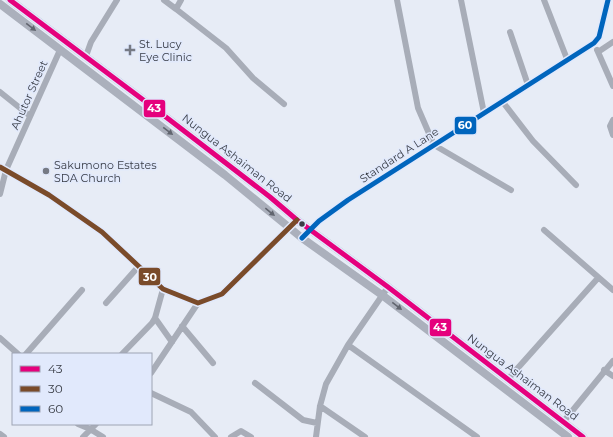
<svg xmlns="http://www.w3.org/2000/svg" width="613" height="437" font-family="Montserrat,sans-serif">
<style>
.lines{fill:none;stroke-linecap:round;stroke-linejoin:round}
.minor{stroke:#a8adb8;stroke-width:6}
.major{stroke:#abb0bc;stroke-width:8}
.bus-1-casing{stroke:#e1e9fc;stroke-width:8}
.bus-2-casing{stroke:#e1e9fc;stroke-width:8}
.bus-3-casing{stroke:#e1e9fc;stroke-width:8}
.bus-1{stroke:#e5007d;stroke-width:5}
.bus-2{stroke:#7a4b2a;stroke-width:5}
.bus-3{stroke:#0065bd;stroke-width:5}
.oneway{fill:#61656f}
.poi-dot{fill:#767a84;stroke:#e1e9fc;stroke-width:1.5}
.bus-dot{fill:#393d46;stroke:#e1e9fc;stroke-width:1.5}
.labels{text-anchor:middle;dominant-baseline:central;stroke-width:3;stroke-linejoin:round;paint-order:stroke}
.poi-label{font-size:11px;fill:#393d46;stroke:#e1e9fc;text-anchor:start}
.street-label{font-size:11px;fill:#393d46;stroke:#e1e9fc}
.line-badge{stroke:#e1e9fc;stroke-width:1.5}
.badge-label{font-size:11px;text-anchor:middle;font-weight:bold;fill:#fff}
</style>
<rect width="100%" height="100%" fill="#e7ecf6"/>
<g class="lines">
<path class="minor" d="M 164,0 L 176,9 L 181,0
M 397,0 L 418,108 L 434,145 L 511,190
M 461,0 L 484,113
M 544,0 L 567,59
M 176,9 L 226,48 L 253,78 L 284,104
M 510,32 L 528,85
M 597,50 L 598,52 L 613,42
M 598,52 L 613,86
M 86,56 L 91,42 L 117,0
M 0,92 L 30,116
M 502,101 L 533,141 L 576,185
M 613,120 L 610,126 L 613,135
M 0,167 L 49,195 L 102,232 L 163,289 L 198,303 L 222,294 L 297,220
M 0,194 L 6,170 L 60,50
M 544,230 L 613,290
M 302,238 L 319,221 L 348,200 L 594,43 L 599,37 L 608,0
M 106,303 L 138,267
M 155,318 L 172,342
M 182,326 L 213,363
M 0,338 L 18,354
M 348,345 L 477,437
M 26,354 L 82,290
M 122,354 L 152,323 L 155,318 L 163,289
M 604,370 L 613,376
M 151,373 L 198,303
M 508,379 L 598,278
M 255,383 L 303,420 L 317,423
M 151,393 L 191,412 L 215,437
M 320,406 L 365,437
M 564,421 L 613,361
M 78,424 L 90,429 L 103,437
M 0,434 L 4,437
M 83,437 L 96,424
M 231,437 L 241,431 L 251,437
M 316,437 L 320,406 L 326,384 L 348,345 L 388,287"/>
<path class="major" d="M 10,0 L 162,114 L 270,197 L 297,220 L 388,287 L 583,437
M 0,4 L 225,175 L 302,238 L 382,295 L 568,437"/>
<g class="bus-1-casing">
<path id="bus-1" d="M 10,0 L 162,114 L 270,197 L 297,220 L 388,287 L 583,437"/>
</g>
<g class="bus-2-casing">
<path id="bus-2" d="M 0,167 L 49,195 L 102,232 L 163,289 L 198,303 L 222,294 L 297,220"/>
</g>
<g class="bus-3-casing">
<path id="bus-3" d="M 302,238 L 319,221 L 348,200 L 594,43 L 599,37 L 608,0"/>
</g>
<use href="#bus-1" class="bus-1"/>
<use href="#bus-2" class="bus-2"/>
<use href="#bus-3" class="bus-3"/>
</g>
<defs><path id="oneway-solid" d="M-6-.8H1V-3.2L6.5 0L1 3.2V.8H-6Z"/></defs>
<g class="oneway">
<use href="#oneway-solid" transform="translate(31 27) rotate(37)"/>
<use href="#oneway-solid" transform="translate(168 131) rotate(37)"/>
<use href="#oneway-solid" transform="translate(270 212) rotate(39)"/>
<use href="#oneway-solid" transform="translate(397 306) rotate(38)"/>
</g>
<g class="poi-dot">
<path d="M128 44h4v4h4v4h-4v4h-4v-4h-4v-4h4z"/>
<circle cx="46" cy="171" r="4"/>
</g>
<circle class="bus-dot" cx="302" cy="224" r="3.5"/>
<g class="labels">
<g class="poi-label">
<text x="139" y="44">St. Lucy<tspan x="139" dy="13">Eye Clinic</tspan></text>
<text x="54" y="165">Sakumono Estates<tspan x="54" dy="13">SDA Church</tspan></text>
</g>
<g class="street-label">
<text transform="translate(29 95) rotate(-66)">Ahutor Street</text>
<text transform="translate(399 155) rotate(-33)">Standard A Lane</text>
<text transform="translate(237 158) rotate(38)">Nungua Ashaiman Road</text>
<text transform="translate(523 377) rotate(37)">Nungua Ashaiman Road</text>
</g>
</g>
<g class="line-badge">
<rect x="143" y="99" width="23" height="19" rx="4" fill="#e5007d"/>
<rect x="454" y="116" width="23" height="19" rx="4" fill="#0065bd"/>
<rect x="138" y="267" width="23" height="19" rx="4" fill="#7a4b2a"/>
<rect x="429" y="318" width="23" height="19" rx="4" fill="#e5007d"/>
</g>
<g class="badge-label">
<text x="154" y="112">43</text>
<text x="465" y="129">60</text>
<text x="150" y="281">30</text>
<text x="440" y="331">43</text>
</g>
<rect x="12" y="353" width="140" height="72" fill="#e1e9fc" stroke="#9ea4b3"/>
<rect x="20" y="366" width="20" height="6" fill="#e5007d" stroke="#9ea4b3"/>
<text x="48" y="373" font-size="12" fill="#393d46">43</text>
<rect x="20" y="386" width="20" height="6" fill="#7a4b2a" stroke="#9ea4b3"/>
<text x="48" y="393" font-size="12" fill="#393d46">30</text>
<rect x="20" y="406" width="20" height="6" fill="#0065bd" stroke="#9ea4b3"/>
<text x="48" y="413" font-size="12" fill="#393d46">60</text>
</svg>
